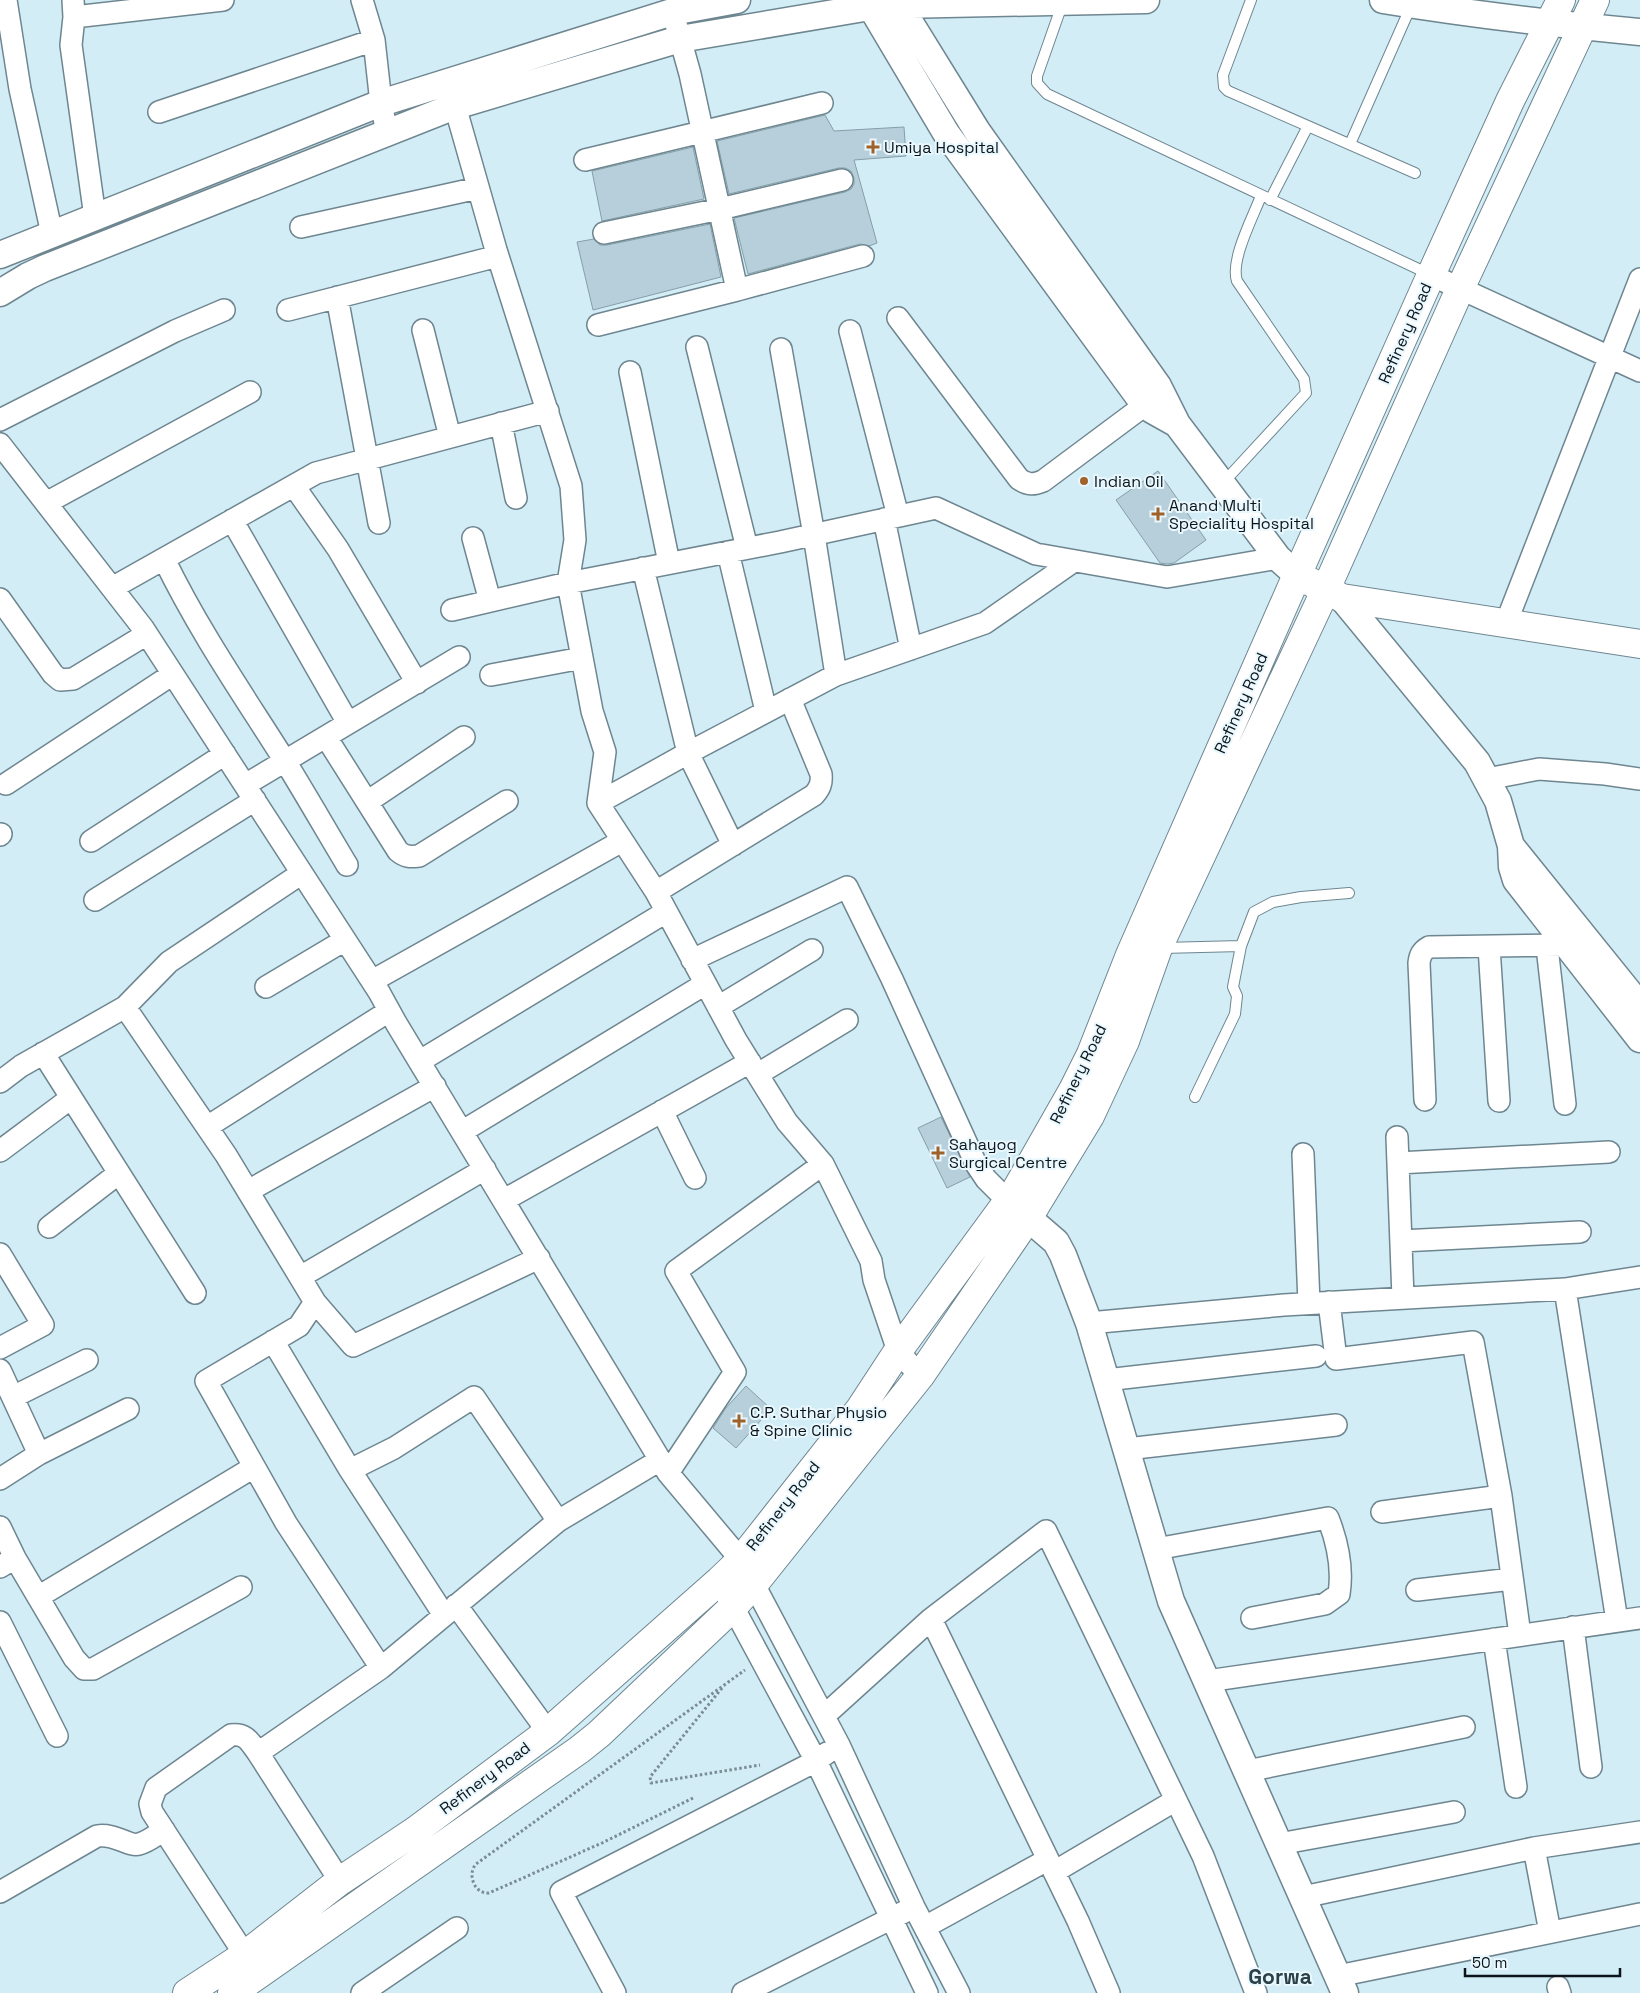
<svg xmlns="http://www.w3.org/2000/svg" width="1640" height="1993" font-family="'Space Grotesk',sans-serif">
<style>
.building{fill:#b6cfda;stroke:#859ea7}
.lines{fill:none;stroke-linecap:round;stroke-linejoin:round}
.service-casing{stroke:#6e8690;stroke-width:12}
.minor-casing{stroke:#6e8690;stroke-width:24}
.tertiary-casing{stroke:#6e8690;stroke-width:29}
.secondary-casing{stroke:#6e8690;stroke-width:30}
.primary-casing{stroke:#6e8690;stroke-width:30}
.path{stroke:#7a8c94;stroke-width:3;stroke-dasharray:2.5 2.5;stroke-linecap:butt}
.service{stroke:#fff;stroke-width:10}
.minor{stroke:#fff;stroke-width:21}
.tertiary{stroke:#fff;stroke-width:26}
.secondary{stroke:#fff;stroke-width:28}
.primary{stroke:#fff;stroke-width:28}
.poi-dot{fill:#a16229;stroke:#e9f8fe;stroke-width:2}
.labels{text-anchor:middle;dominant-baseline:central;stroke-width:4;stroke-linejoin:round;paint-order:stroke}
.poi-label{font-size:16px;fill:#0c1519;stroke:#e9f8fe;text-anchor:start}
.street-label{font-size:16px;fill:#0c1519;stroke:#e9f8fe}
.district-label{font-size:21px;font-weight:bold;fill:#2b4049;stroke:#e9f8fe}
</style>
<rect width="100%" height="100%" fill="#d3edf7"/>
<path class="building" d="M 825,115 L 834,131 L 904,127 L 906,156 L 854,160 L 877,243 L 869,246 L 860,244 L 748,274 L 734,218 L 845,192 L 851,189 L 854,184 L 854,178 L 851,171 L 845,168 L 839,168 L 729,194 L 717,141 Z
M 693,147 L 704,199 L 602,221 L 592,171 Z
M 710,224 L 721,277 L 593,310 L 577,242 L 594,239 L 600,245 L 607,245 Z
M 1158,471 L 1206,540 L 1174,563 L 1167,564 L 1160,563 L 1116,500 Z
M 941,1117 L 970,1177 L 947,1188 L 918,1128 Z
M 746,1386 L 771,1409 L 736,1448 L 713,1428 L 725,1409 Z"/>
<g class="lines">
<g class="service-casing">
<path id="service" d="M 1251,0 L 1223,75 L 1224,87 L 1228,91 L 1415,173
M 1063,2 L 1037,76 L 1037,83 L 1047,94 L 1429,274
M 1350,144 L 1411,6
M 1270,200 L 1308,126
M 1223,483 L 1306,393 L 1304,379 L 1237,281 C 1230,260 1253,217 1261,196
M 1162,948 L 1241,946 L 1254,912 L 1273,902 L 1301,897 L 1349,893
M 1195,1097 L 1235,1014 L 1237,996 L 1233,987 L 1241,946"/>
</g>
<g class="minor-casing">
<path id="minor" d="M 6,0 L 20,89 L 52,234
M 73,0 L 74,17 L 223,0
M 362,0 L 374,40 L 381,103 L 387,133
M 74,17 L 71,45 L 95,217
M 455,106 L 496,250 L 571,486 L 575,540 L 568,583 L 592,711 L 605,752 L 598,803 L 656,892 L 736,1040 L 787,1122 L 823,1164 L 871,1261 L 874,1280 L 898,1351 L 920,1376
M 159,112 L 374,40
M 585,160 L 822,103
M 301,227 L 478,188
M 604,233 L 720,209 L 842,180
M 1431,275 L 1640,371
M 737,290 L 863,256
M 337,297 L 379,523
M 288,310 L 498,256
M 898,318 L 1019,479 C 1028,485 1033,485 1043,481 L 1145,405
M 598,325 L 737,290 L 690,74 L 676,24
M 423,330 L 450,437
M 850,331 L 898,516
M 697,347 L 747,548
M 781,349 L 814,535 L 836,675
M 630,372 L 669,563
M 0,420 L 175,331 L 224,310
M 501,423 L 516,498
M 0,444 L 143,628 L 379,992 L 396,1023 L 668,1473 L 741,1560 L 839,1745 L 914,1907 L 959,1993
M 294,486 L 338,549 L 417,683
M 46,503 L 250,392
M 884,519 L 911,649
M 232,520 L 348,723
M 473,538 L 490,601
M 728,552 L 766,711
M 164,559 C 199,631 242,693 285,761 C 306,795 326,830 347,865
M 643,568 L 688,753 L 733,845
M 112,588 L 316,473 L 548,411
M 0,599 L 53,674 L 60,680 L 73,679 L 147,634
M 452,610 L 568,583 L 780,542 L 936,508 L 1036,554 L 1167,577 L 1278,558
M 1506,623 L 1640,279
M 491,675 L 582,658
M 326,737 L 398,851 C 405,857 410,857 419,856 L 507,801
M 1487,779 L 1539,769 L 1605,774 L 1640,779
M 6,784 L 173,674
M 245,785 L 459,657
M 367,802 L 464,737
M 598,803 L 688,753 L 836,675 L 985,623 L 1074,561
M 0,835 L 1,834
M 91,841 L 225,754
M 656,892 L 814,795 C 820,788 822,783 821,774 L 790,699
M 95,900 L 255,800
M 1489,947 L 1499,1101
M 1547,947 L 1565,1104
M 692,960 L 847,887 L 892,979 L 976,1164 L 986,1179 L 1008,1201
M 372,981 L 622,841
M 266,987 L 345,940
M 125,1007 L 169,962 L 302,873
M 718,1007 L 812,950
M 43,1053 L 195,1293
M 420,1061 L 666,912
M 758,1074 L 847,1020
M 0,1082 L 21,1066 L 125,1007 L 226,1155 L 315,1302 L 299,1326 L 206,1381 L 286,1523 L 381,1668
M 1425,1100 L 1419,963 C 1420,955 1422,951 1429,947 L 1565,945
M 662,1111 L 695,1178
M 207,1127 L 389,1011
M 463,1131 L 705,984
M 1397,1137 L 1403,1298
M 0,1151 L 71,1098
M 1303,1154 L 1309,1303
M 1398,1163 L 1609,1152
M 248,1191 L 435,1086
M 504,1200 L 750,1062
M 49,1227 L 119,1173
M 1401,1241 L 1580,1232
M 0,1254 L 43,1325 L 0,1348
M 300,1277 L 485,1169
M 1565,1289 L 1617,1621
M 315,1302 L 353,1346 L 539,1258
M 1329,1302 L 1336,1359 L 1473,1342 L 1501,1496 L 1520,1635
M 1089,1323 L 1284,1305 L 1565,1289 L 1640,1277
M 273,1341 L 350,1470 L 444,1615
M 0,1370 L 39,1454 L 0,1479
M 1106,1380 L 1316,1356
M 13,1397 L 87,1360
M 1127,1449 L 1336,1425
M 39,1454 L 128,1409
M 668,1473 L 735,1372 L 676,1271 L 823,1164
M 1382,1512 L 1501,1496
M 558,1521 L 660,1460
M 0,1527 L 15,1558 L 74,1658 L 84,1669 L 93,1669 L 241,1587
M 1156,1549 L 1328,1518 C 1337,1541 1343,1569 1339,1594 L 1325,1604 L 1252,1618
M 0,1567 L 15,1558
M 719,1581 L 816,1761 L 927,1993
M 1417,1590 L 1512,1579
M 38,1597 L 254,1467
M 456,1605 L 548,1732
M 931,1619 L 1046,1531 L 1203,1856 L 1256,1993
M 0,1622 L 57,1736
M 1573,1627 L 1591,1767
M 1494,1639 L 1516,1787
M 1207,1681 L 1640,1618
M 824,1716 L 931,1619 L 1078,1921 L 1109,1993
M 1247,1771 L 1464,1727
M 1279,1844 L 1454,1812
M 1534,1848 L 1550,1932
M 1054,1872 L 1176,1800
M 340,1881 L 258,1753 L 381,1668 L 558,1521 L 474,1397 L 394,1448 L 350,1470
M 0,1892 L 97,1836 C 115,1833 129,1847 139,1844 C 148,1842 156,1835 164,1830
M 1303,1897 L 1534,1848 L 1640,1832
M 925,1927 L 1047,1860
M 245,1955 L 152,1812 L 150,1804 L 156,1788 L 231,1735 C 246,1733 250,1742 258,1753
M 1338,1976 L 1640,1914
M 1558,1987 L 1560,1993
M 362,1993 L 457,1928
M 615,1993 L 561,1892 L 816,1761 L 827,1753
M 743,1993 L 904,1912"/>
</g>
<g class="tertiary-casing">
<path id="tertiary" d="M 867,0 L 946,133 L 1141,400 L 1152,410 L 1177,424
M 896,0 L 977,131 L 1158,386 L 1177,424 L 1278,558 L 1297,575
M 1383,0 C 1468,14 1554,24 1640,32
M 0,255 L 381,103 L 672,12 L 737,0
M 0,293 L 28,276 L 45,268 L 455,106 L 680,39 L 870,7 L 899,5 L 1146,0
M 1342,598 L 1477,762 L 1498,801 L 1511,846 L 1512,867 L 1516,880 L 1640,1039
M 1511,846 L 1640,1006
M 1012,1204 L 1056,1242 L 1063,1255 L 1089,1323 L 1171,1601 L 1345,1993"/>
</g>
<g class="secondary-casing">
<path id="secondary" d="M 1297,575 L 1342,598 L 1640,644"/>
</g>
<g class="primary-casing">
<path id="primary" d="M 187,1993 L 245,1955 L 340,1881 L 415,1831 L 548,1732 L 719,1581 L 741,1560 L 860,1409 L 898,1351 L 1016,1190 L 1073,1090 L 1091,1054 L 1130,955 L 1297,575 L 1431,275 L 1510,101 L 1561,0
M 232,1993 L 579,1750 L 599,1734 L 733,1607 L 754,1584 L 920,1376 L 1028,1218 L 1090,1116 L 1125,1041 L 1158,948 L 1326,589 L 1460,289 L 1595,0"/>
</g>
<path class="path" d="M 722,1688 L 650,1777 L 651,1783 L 760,1765
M 693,1798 L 602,1843 L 489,1893 C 474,1894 467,1874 476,1864 L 745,1670"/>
<use href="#service" class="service"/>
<use href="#minor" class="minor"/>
<use href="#tertiary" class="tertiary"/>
<use href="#secondary" class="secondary"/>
<use href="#primary" class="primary"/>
</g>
<g class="poi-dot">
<path d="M870.5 139.5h5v5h5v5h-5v5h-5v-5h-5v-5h5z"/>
<circle cx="1084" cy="481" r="5"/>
<path d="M1155.5 506.5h5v5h5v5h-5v5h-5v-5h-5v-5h5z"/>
<path d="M935.5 1145.5h5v5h5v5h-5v5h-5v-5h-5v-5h5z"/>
<path d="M736.5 1413.5h5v5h5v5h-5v5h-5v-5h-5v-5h5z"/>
</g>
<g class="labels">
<g class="poi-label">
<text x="884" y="147">Umiya Hospital</text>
<text x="1094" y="481">Indian Oil</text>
<text x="1169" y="505">Anand Multi<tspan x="1169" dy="18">Speciality Hospital</tspan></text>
<text x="949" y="1144">Sahayog<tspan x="949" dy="18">Surgical Centre</tspan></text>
<text x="750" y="1412">C.P. Suthar Physio<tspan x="750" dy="18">&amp; Spine Clinic</tspan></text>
</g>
<g class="street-label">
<text transform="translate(1405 333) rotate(-66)">Refinery Road</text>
<text transform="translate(1241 703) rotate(-66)">Refinery Road</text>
<text transform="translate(1078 1074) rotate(-64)">Refinery Road</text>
<text transform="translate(783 1506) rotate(-52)">Refinery Road</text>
<text transform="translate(485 1778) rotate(-37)">Refinery Road</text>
</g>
<g class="district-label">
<text x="1280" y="1976">Gorwa</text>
</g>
</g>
<path d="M1465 1968v8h155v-8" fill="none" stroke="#0c1519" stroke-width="2.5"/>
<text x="1472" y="1968" font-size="15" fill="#0c1519" stroke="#e9f8fe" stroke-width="4" paint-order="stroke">50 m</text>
</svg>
